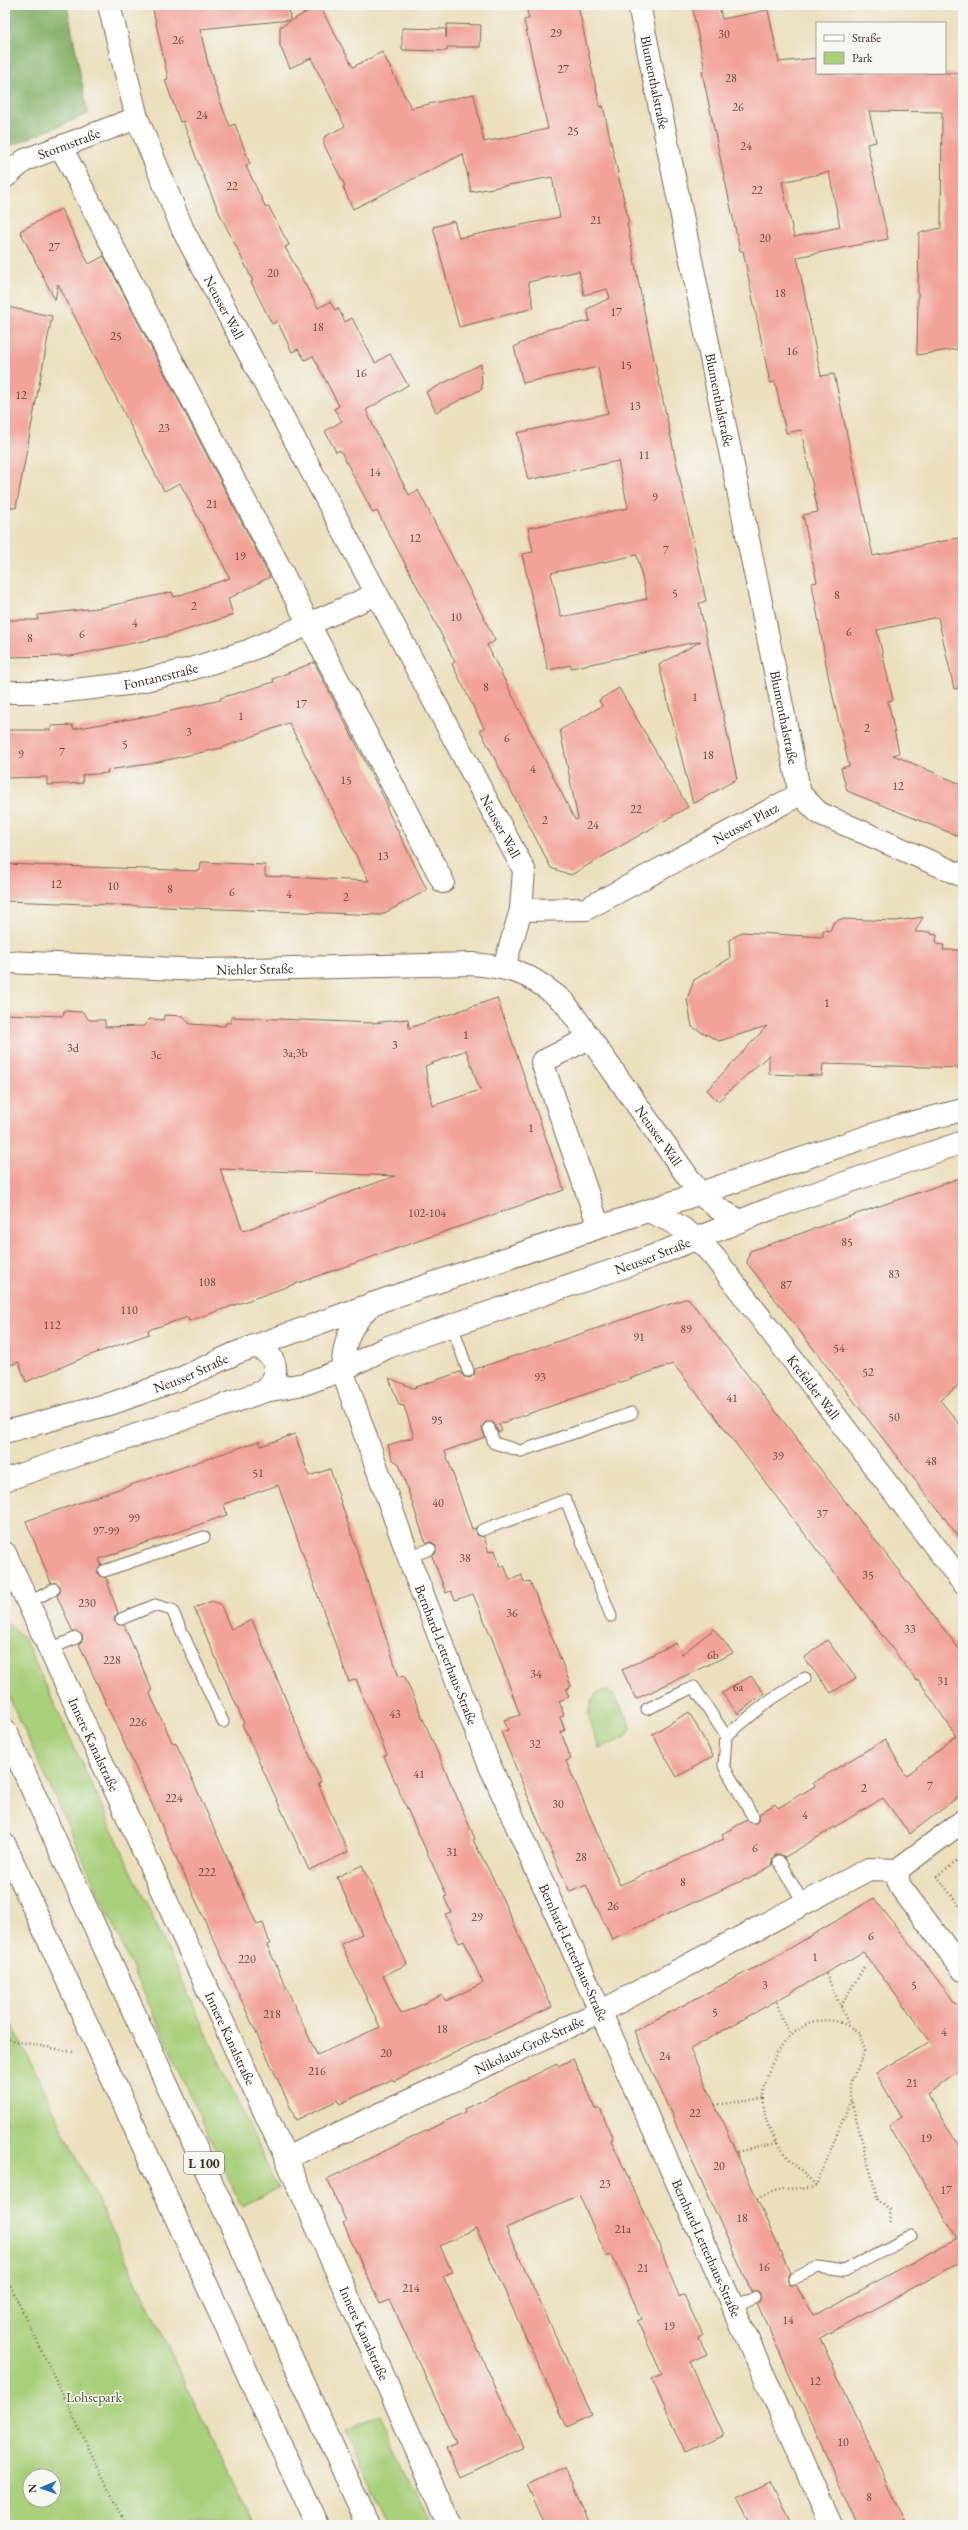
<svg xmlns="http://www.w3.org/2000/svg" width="968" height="2530" font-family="'EB Garamond',serif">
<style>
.green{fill:#a8cf7a;stroke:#727c4c;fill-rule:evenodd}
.forest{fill:#86b26a;stroke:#606e44}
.building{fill:#f2a297;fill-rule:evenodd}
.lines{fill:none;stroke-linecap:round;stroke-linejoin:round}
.service-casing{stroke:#796955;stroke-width:13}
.minor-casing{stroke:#796955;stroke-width:24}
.tertiary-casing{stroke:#796955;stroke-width:24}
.secondary-casing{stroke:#796955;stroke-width:24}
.primary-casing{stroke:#796955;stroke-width:24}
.path{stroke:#796955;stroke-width:2.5;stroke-dasharray:1 3;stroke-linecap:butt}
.service{stroke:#fff;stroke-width:11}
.minor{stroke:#fff;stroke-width:22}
.tertiary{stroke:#fff;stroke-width:22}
.secondary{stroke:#fff;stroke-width:22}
.primary{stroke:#fff;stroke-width:22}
.labels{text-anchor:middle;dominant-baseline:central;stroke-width:3;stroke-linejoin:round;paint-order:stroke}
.number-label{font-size:12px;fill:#69483c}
.shield{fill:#f6f6f2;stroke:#73675e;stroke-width:1}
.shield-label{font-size:13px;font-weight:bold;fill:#3b2a1e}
.street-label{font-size:14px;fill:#3b2a1e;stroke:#f6f6f2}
.park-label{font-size:14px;fill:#565335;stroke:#f6f6f2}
</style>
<rect width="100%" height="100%" fill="#f6f6f2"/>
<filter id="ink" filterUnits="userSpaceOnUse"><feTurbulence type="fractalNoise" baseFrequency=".025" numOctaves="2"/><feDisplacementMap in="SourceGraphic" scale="8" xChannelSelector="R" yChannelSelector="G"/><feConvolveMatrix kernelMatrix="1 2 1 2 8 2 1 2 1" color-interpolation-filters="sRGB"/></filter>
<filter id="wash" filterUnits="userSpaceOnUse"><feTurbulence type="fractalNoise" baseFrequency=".012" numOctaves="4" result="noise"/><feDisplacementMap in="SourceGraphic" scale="16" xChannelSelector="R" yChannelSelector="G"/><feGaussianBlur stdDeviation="0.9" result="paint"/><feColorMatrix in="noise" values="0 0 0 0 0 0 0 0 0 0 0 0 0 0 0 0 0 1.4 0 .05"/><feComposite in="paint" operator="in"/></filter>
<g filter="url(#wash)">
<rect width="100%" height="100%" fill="#ebdfbc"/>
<path class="green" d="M 5,1621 L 24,1638 L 278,2189 L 241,2206 L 5,1688 Z
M 602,1691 L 609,1691 L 616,1698 L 632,1728 L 625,1738 L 599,1748 C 592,1731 579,1701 602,1691 Z
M 5,2009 L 254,2525 L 5,2525 ZM 30,2476 L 54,2476 L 54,2500 L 30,2500 Z
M 380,2415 L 431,2525 L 388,2525 L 345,2431 Z"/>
<path class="forest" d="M 5,5 L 67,5 L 88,114 L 5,148 Z"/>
<g id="blocks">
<path class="building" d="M 152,5 L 289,5 L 290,20 L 200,29 L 209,68 L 223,109 L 230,126 L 235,124 L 250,164 L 246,166 L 266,208 L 269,207 L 289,245 L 285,247 L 318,308 L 330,302 L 335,310 L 338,308 L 345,322 L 352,318 L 375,363 L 390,354 L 408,385 L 366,410 L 376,432 L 409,495 L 418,490 L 486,622 L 495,641 L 487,645 L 575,820 L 578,819 L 560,730 L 602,706 L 599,700 L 619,688 L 688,807 L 571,875 L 551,868 L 480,730 L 484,728 L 452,664 L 455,662 L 417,586 L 377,511 L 373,513 L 340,450 L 336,452 L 325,431 L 342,421 L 334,409 L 339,406 L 313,356 L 305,360 L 298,349 L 292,352 L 277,321 L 272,324 L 251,282 L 253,281 L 218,210 L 197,160 L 183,121 L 180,122 L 165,80 L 168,79 Z
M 319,5 L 353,67 L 382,52 L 411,108 L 474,94 L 484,142 L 548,129 L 524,20 L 529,19 L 526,5 L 578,5 L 600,107 L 603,106 L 629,223 L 627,223 L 646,321 L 706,601 L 699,603 L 737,779 L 693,804 L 659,665 L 701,641 L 571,668 L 571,665 L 548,670 L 522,554 L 533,552 L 528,528 L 628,508 L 618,461 L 528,480 L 517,433 L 608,413 L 598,367 L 523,383 L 514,347 L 549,329 L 590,321 L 587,309 L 610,298 L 607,289 L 584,295 L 579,271 L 528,282 L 534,308 L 459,327 L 433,227 L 454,221 L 459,238 L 560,217 L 552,177 L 471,192 L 463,154 L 353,209 L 343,187 L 345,186 L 324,145 L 324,137 L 345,126 L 311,58 L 290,68 L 280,46 L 280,27 ZM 637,555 L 647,599 L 561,617 L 551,573 Z
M 692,5 L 719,5 L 722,19 L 768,10 L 779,62 L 817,58 L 817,73 L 963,73 L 963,348 L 917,355 L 919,233 L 941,228 L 942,112 L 869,111 L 876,142 L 867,144 L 888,239 L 797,257 L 821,376 L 834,374 L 873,556 L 963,537 L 963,688 L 954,689 L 938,617 L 877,630 L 893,700 L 888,701 L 899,753 L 893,755 L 963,785 L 963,838 L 847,791 L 841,768 L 849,766 L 828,675 L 812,583 L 817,582 L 803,515 L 818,512 L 801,430 L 786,433 L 775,382 L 770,383 L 750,285 L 743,251 L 740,251 L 702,72 L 705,71 ZM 829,172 L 840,227 L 794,237 L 782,182 Z
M 447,24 L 481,25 L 480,47 L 447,47 L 447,51 L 402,50 L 402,28 L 446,29 L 446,38 Z
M 61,209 L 89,264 L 104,256 L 270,577 L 228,599 L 233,615 L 167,636 L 71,656 L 5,657 L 5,620 L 38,620 L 38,615 L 104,607 L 172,592 L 174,597 L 230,578 L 180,483 L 164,491 L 58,284 L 55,300 L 20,231 Z
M 7,307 L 52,316 L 16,508 L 5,507 L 5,320 Z
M 481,364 L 482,389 L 436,412 L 426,392 Z
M 314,662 L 388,806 L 386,807 L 427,890 L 381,915 L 5,901 L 5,864 L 200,871 L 201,862 L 265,865 L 265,876 L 369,881 L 289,723 L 221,748 L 149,764 L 107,770 L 108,773 L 82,775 L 83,783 L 47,785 L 47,777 L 5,778 L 5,730 L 51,730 L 51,726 L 73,725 L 73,729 L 148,716 L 221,700 L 220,698 L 274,682 L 273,679 Z
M 923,917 L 915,932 L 931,932 L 931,934 L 937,935 L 936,944 L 944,945 L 943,950 L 963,950 L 963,1068 L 823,1064 L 822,1076 L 769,1074 L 769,1055 L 718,1101 L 707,1090 L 767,1026 L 719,1041 L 692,1027 L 687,999 L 694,980 L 730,958 L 729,940 L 742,932 L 823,937 L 823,930 L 830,931 L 833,923 L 841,919 L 896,921 Z
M 497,998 L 564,1190 L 189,1321 L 188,1317 L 148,1330 L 149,1334 L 85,1357 L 26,1382 L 19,1362 L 5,1367 L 5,1014 L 63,1016 L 64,1011 L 83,1012 L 89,1020 L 105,1020 L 105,1027 L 143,1026 L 150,1019 L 163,1020 L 164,1015 L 183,1016 L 190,1024 L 225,1026 L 225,1023 L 231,1023 L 231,1017 L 372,1023 L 408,1019 L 409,1028 ZM 466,1050 L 480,1090 L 432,1106 L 425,1066 ZM 220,1169 L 395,1176 L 243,1231 Z
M 963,1177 L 963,1382 L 940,1400 L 963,1429 L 963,1542 L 747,1263 L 750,1251 Z
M 688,1298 L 963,1654 L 963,1793 L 910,1834 L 883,1798 L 785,1857 L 779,1854 L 775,1855 L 772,1861 L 773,1865 L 747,1880 L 746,1879 L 612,1939 L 586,1885 L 570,1892 L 547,1842 L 501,1732 L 508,1730 L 504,1720 L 520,1715 L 493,1641 L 473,1594 L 455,1600 L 451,1591 L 446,1593 L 432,1556 L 436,1553 L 436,1546 L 432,1542 L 427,1543 L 424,1538 L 399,1464 L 392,1459 L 388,1445 L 414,1437 L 404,1406 L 399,1405 L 389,1378 L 413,1388 L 460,1372 L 464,1377 L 470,1378 L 474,1375 L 475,1369 ZM 673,1364 L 704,1402 L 917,1681 L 918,1679 L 956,1736 L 906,1776 L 885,1739 L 813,1783 L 815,1786 L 778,1808 L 775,1804 L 759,1814 L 759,1820 L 756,1823 L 747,1820 L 722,1834 L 724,1839 L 620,1885 L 566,1761 L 571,1759 L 561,1732 L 565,1731 L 560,1717 L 564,1715 L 559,1701 L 569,1697 L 566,1689 L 571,1686 L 536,1596 L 530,1581 L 524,1583 L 522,1575 L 510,1580 L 504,1565 L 500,1567 L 495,1550 L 489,1552 L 484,1537 L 477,1535 L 476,1528 L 472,1529 L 445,1451 L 485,1437 L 482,1427 L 486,1422 L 494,1423 L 498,1433 L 502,1431 L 499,1424 Z
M 295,1434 L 309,1476 L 330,1469 L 399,1677 L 404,1675 L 475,1839 L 473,1840 L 492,1876 L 552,2007 L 394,2081 L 392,2079 L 340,2104 L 338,2100 L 296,2120 L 79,1644 L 83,1639 L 82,1635 L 73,1632 L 57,1596 L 60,1592 L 60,1586 L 57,1583 L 51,1583 L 26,1521 L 259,1441 L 261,1446 ZM 278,1485 L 349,1682 L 356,1679 L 387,1755 L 384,1756 L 399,1791 L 447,1896 L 444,1897 L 451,1912 L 445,1914 L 459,1943 L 464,1941 L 483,1983 L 446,2001 L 442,1995 L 401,2014 L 383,1976 L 407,1964 L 362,1865 L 337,1877 L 362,1934 L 341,1944 L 380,2027 L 317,2055 L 267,1945 L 270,1944 L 263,1923 L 257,1925 L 176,1743 L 172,1742 L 150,1694 L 152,1690 L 124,1625 L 115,1622 L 114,1618 L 118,1613 L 106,1578 L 100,1576 L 97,1573 L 101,1565 L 99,1559 L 227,1515 L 224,1504 Z
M 212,1601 L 220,1604 L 231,1629 L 252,1620 L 321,1782 L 318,1783 L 348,1852 L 309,1870 L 242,1724 L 244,1723 L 194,1608 Z
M 714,1629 L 733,1653 L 636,1699 L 622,1670 L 676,1643 L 682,1654 Z
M 827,1640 L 856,1678 L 831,1693 L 804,1658 Z
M 751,1676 L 764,1693 L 738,1714 L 722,1693 Z
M 689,1712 L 713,1756 L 677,1777 L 652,1734 Z
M 874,1898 L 963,2013 L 963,2067 L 928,2094 L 963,2153 L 963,2261 L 820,2338 L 906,2525 L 857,2525 L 757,2303 L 760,2301 L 760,2294 L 758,2291 L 751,2291 L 634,2031 L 779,1955 ZM 863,1952 L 931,2041 L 876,2073 L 901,2117 L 889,2125 L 957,2238 L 813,2316 L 796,2285 L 789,2285 L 787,2282 L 787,2275 L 790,2273 L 690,2049 Z
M 573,2059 L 596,2109 L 600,2109 L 613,2139 L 611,2140 L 657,2240 L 679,2297 L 684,2295 L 703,2336 L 699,2338 L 707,2354 L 690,2362 L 723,2436 L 685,2453 L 652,2379 L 662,2374 L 637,2321 L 642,2319 L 612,2255 L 607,2257 L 603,2248 L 579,2195 L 506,2228 L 592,2415 L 567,2427 L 476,2228 L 440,2246 L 452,2272 L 443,2276 L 524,2447 L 459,2477 L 446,2448 L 456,2443 L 390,2300 L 380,2304 L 343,2223 L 346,2221 L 327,2179 L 465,2112 L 464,2109 L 479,2102 L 557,2064 L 558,2066 Z
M 565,2467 L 591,2525 L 546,2525 L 527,2485 Z
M 770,2482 L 790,2525 L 751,2525 L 737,2498 Z"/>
</g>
</g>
<g filter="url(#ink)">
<use href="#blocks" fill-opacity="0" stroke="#796955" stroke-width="1"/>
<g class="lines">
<g class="service-casing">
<path id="service" d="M 452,1325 L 468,1371
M 489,1428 L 494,1443 L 521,1451 L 632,1413
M 482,1530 L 566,1500 L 611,1616
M 408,1557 L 430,1549
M 104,1571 L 204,1537
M 28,1603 L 54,1589
M 121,1619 L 155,1605 L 172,1610 L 223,1722
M 50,1649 L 76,1638
M 647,1709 L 694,1687 L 726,1736 L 724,1766 L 753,1817
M 726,1736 L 770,1700 L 805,1678
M 779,1861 L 804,1904
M 793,2279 L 818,2267 L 844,2271 L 911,2236
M 733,2307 L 754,2297"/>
</g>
<g class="minor-casing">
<g id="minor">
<path id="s1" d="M 109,5 L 137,118 L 183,230 L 524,870 L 521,910 L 504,967"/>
<path id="s2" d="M 639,5 L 800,794"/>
<path d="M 61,147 L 443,882"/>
<path id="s3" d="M 5,177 L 25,160 L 137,118"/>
<path id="s4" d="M 5,692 L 56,692 L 128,684 L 191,669 L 248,651 L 377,594"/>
<path id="s5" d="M 521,910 L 586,909 L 800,794 L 819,813 L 963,876"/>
<path d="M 589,1038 L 542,1062 L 599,1227"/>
<path id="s6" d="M 648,1211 C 677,1223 694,1233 715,1258 L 963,1583"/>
<path id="s7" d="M 372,1304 C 349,1326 345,1338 342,1370 L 414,1572 L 489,1764 L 831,2525"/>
<path id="s8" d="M 5,1553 L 286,2158 L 450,2525"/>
<path d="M 963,1821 L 897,1870 L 899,1885 L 963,1970"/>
<path id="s9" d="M 286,2158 L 600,2012 L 869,1869 L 897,1870"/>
</g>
</g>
<g class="tertiary-casing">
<g id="tertiary">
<path id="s10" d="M 5,962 L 204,970 L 473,964 C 517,968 532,975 565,1003 L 700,1194 L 719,1209 L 740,1221"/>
</g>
</g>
<g class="secondary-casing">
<g id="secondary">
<path d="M 254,1346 C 277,1354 282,1373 265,1391"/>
<path id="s11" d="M 5,1432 L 113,1403 L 180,1379 L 236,1353 L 372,1304 L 899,1126 L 963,1110"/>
<path id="s12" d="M 5,1480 L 265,1391 L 304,1384 L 342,1370 L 388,1347 L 638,1262 L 770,1209 L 963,1142"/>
</g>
</g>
<g class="primary-casing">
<path id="primary" d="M 5,1730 L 368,2525
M 5,1845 L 317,2525"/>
</g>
<path class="path" d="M 963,1857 L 937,1876 L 963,1911
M 826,1974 L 849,2025
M 777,2002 L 782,2020 L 791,2035
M 841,2006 L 864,1967
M 5,2039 L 73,2052
M 715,2105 L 764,2098
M 737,2152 L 777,2143
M 816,2185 C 795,2166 771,2143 765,2115 C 755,2063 805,1992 858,2032 L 865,2051 L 851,2082 L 851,2100
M 757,2199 C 766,2194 774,2190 785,2189 C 795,2187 808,2191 816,2185 L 851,2100 L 878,2200 L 890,2210 L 891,2225
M 5,2275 L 126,2525"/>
<use href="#service" class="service"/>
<use href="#minor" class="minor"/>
<use href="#tertiary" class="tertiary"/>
<use href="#secondary" class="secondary"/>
<use href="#primary" class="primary"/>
</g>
</g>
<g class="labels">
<g class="number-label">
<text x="556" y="33">29</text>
<text x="724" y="34">30</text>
<text x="178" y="40">26</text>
<text x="563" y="69">27</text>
<text x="731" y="78">28</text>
<text x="738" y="107">26</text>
<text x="202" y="115">24</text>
<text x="573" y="131">25</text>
<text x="746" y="146">24</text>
<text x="232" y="186">22</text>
<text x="757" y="190">22</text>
<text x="596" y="220">21</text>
<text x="765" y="238">20</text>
<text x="54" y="247">27</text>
<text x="273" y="273">20</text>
<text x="780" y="293">18</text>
<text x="616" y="312">17</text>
<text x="318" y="327">18</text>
<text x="116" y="336">25</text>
<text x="792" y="351">16</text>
<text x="626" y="365">15</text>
<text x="361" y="373">16</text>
<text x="21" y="395">12</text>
<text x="635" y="406">13</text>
<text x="164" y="428">23</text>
<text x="644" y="455">11</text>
<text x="375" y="472">14</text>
<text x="655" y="497">9</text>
<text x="212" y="504">21</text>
<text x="415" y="538">12</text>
<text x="666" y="550">7</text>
<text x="240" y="556">19</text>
<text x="675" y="593">5</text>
<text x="837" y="595">8</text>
<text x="194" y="606">2</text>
<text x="456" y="617">10</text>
<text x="135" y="623">4</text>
<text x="849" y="632">6</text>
<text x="82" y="634">6</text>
<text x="30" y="638">8</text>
<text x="486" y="687">8</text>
<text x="695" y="697">1</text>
<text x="301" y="704">17</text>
<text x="241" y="716">1</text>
<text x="867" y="728">2</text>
<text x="189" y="732">3</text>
<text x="507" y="738">6</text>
<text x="125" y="744">5</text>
<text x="62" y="752">7</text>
<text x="21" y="754">9</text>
<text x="708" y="755">18</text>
<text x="533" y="769">4</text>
<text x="346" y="780">15</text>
<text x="898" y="786">12</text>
<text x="636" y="809">22</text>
<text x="545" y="820">2</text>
<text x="593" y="825">24</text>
<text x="383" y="856">13</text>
<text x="56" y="884">12</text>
<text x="113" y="886">10</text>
<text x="170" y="889">8</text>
<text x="232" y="892">6</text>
<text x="289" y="894">4</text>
<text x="346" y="897">2</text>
<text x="827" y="1003">1</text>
<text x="466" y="1035">1</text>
<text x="395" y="1045">3</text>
<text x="73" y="1048">3d</text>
<text x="295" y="1053">3a;3b</text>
<text x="156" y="1055">3c</text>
<text x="531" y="1128">1</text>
<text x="427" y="1213">102-104</text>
<text x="847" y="1242">85</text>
<text x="894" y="1274">83</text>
<text x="207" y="1282">108</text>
<text x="786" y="1285">87</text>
<text x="129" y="1310">110</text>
<text x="52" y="1325">112</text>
<text x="686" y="1329">89</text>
<text x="639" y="1337">91</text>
<text x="839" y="1348">54</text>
<text x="868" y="1372">52</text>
<text x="540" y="1377">93</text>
<text x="732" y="1398">41</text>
<text x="894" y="1417">50</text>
<text x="437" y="1420">95</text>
<text x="778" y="1456">39</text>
<text x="931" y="1461">48</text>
<text x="258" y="1473">51</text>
<text x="438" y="1503">40</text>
<text x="822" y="1514">37</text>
<text x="134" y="1518">99</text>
<text x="106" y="1531">97-99</text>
<text x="465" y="1558">38</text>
<text x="868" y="1575">35</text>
<text x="87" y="1603">230</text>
<text x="512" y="1613">36</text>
<text x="910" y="1629">33</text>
<text x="713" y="1655">6b</text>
<text x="112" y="1660">228</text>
<text x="536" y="1674">34</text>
<text x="943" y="1681">31</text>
<text x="738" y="1687">6a</text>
<text x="395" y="1714">43</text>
<text x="138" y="1722">226</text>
<text x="535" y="1744">32</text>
<text x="419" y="1774">41</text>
<text x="930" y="1786">7</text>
<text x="864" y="1788">2</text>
<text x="174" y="1798">224</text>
<text x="558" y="1804">30</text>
<text x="805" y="1815">4</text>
<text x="755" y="1848">6</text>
<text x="452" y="1852">31</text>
<text x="581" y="1857">28</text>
<text x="207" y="1872">222</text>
<text x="683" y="1882">8</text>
<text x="613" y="1906">26</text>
<text x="477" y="1917">29</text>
<text x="871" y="1936">6</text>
<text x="815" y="1957">1</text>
<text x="247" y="1959">220</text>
<text x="765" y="1985">3</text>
<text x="914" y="1985">5</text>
<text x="715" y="2012">5</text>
<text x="272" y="2014">218</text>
<text x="442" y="2029">18</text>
<text x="944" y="2032">4</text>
<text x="386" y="2053">20</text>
<text x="665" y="2056">24</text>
<text x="317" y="2071">216</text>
<text x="912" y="2083">21</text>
<text x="695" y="2113">22</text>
<text x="926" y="2138">19</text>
<text x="719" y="2166">20</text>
<text x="605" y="2184">23</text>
<text x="946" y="2190">17</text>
<text x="742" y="2218">18</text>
<text x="623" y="2229">21a</text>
<text x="764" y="2267">16</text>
<text x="643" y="2268">21</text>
<text x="411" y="2288">214</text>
<text x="788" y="2320">14</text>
<text x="669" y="2326">19</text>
<text x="815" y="2381">12</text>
<text x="843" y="2442">10</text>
<text x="869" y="2497">8</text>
</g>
<rect class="shield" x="184" y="2152" width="40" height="22" rx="3"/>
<g class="shield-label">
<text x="204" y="2163">L 100</text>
</g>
<g class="street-label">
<text stroke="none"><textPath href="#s2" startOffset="79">Blumenthalstraße</textPath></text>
<text stroke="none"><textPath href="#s3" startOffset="73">Stormstraße</textPath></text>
<text stroke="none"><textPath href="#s1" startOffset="325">Neusser Wall</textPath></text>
<text stroke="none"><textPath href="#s2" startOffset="403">Blumenthalstraße</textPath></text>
<text stroke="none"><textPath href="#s4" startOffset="157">Fontanestraße</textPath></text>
<text stroke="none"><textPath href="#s2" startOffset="727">Blumenthalstraße</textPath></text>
<text stroke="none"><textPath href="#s5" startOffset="246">Neusser Platz</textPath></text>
<text stroke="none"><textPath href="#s1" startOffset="913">Neusser Wall</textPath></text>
<text stroke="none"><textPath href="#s10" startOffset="250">Niehler Straße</textPath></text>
<text stroke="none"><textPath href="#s10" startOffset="733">Neusser Wall</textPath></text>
<text stroke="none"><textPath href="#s12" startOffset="686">Neusser Straße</textPath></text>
<text stroke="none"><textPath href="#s11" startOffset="195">Neusser Straße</textPath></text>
<text stroke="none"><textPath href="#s6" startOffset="245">Krefelder Wall</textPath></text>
<text stroke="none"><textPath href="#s7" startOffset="378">Bernhard-Letterhaus-Straße</textPath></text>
<text stroke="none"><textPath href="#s8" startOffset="211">Innere Kanalstraße</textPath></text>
<text stroke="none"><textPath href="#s7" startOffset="702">Bernhard-Letterhaus-Straße</textPath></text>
<text stroke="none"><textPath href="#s8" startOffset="535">Innere Kanalstraße</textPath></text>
<text stroke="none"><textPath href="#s9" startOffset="268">Nikolaus-Groß-Straße</textPath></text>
<text stroke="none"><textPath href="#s7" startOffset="1026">Bernhard-Letterhaus-Straße</textPath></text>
<text stroke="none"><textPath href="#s8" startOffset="859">Innere Kanalstraße</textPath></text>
</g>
<g class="park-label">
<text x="94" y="2397">Lohsepark</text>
</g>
</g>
<rect width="968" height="2530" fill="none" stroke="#f6f6f2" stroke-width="20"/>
<rect x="816" y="22" width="130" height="52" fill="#f6f6f2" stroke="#aba49d"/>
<rect x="824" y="35" width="20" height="6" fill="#ffffff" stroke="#aba49d"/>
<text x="852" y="42" font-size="12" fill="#3b2a1e">Straße</text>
<rect x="824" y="52" width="20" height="12" fill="#a8cf7a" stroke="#aba49d"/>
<text x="852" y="62" font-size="12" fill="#3b2a1e">Park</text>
<g transform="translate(42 2488) rotate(268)"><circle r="19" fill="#f6f6f2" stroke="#aba49d"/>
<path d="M0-3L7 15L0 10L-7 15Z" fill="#1f6fb2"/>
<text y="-6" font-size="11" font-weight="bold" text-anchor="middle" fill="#3b2a1e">N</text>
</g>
</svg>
